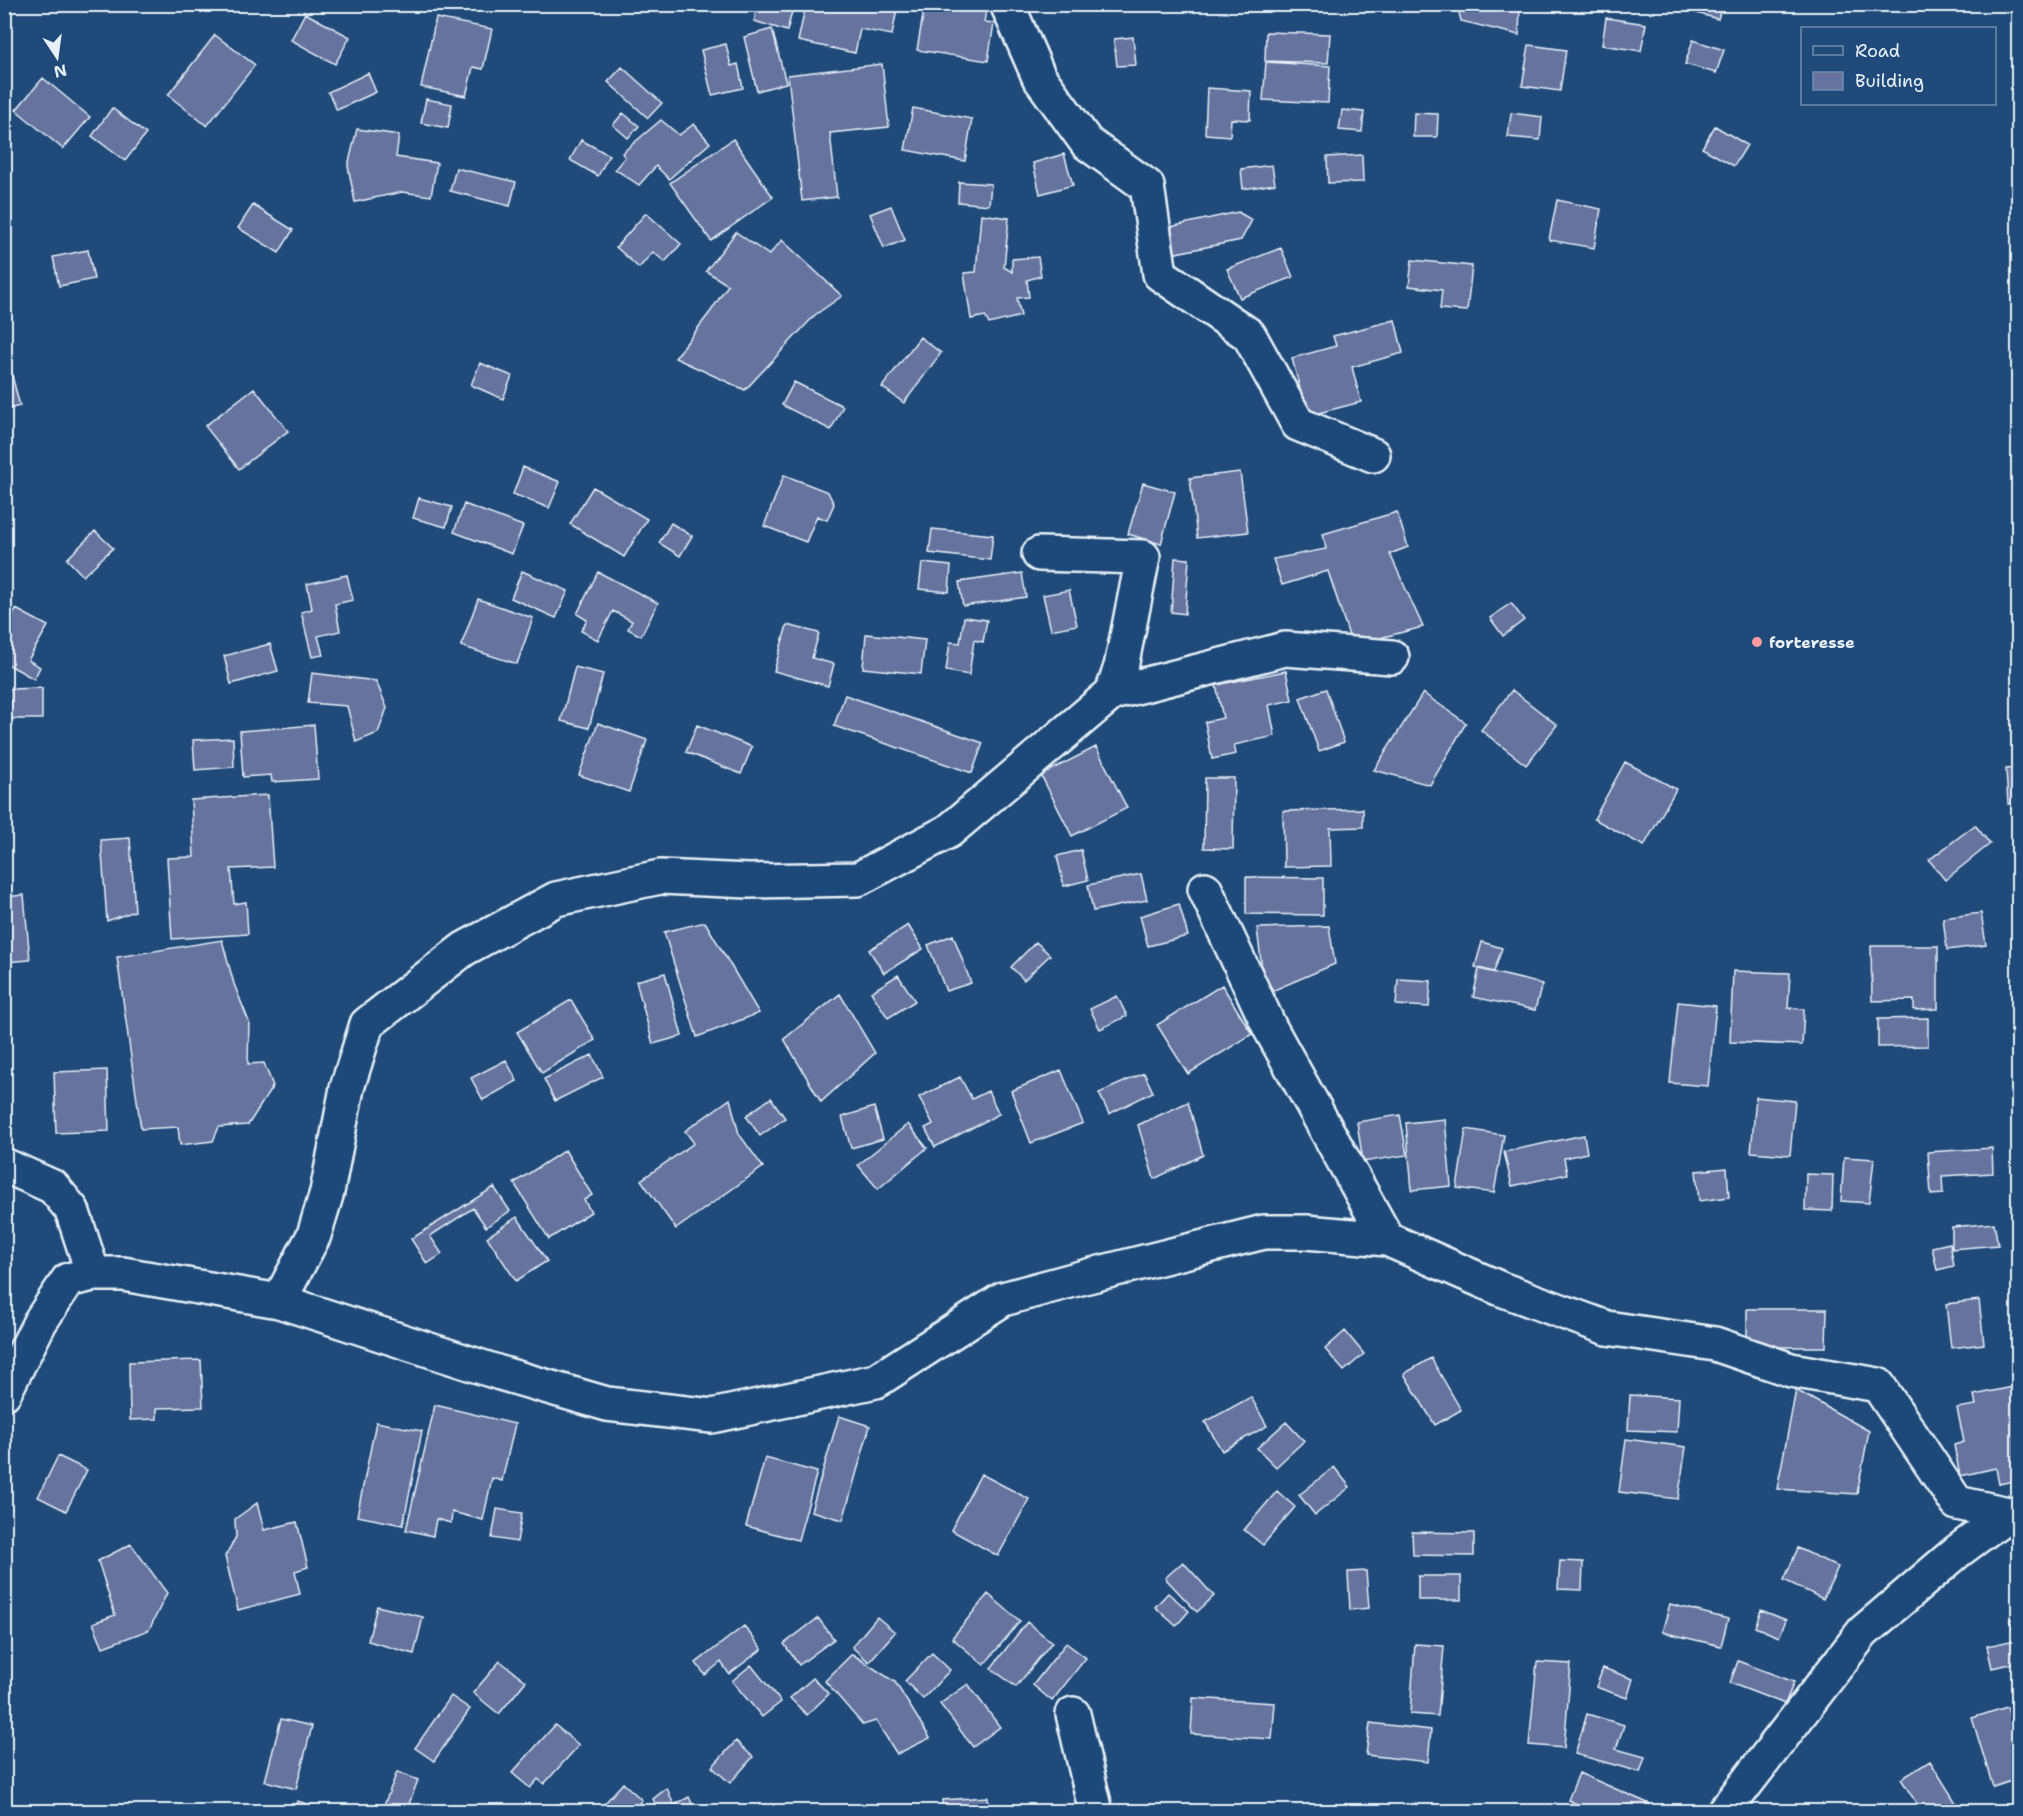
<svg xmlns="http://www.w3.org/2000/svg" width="2023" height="1816" font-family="'Shantell Sans',sans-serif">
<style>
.building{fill:#66739f;stroke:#e8f1f8;stroke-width:1.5}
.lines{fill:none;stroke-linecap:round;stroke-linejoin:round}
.street-casing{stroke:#e8f1f8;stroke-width:38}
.street{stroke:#1f4a7a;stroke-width:33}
.poi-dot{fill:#ff9aa2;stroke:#1f4a7a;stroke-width:2}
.labels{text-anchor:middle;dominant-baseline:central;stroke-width:5;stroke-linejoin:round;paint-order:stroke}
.poi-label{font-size:16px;font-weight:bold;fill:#e8f1f8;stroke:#1f4a7a;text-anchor:start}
</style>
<rect width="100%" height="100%" fill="#1f4a7a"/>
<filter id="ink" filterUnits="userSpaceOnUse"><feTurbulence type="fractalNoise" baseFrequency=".0167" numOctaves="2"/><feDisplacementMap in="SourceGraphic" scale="12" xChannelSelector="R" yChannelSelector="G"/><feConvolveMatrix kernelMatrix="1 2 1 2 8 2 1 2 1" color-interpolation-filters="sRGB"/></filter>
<g filter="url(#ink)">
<path class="building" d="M 441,4 L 459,4 L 457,10 Z
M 758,4 L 794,4 L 787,31 L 754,21 Z
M 806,4 L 898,4 L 892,35 L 860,29 L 855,53 L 798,41 Z
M 925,4 L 987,4 L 984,22 L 994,23 L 988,61 L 917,50 Z
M 1449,4 L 1520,4 L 1519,35 L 1461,21 L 1458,8 L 1448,8 Z
M 1680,4 L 1722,4 L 1718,19 L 1679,8 Z
M 305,13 L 350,37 L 335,64 L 291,40 Z
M 436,18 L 492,29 L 483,69 L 473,67 L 466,96 L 421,87 Z
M 1606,18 L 1646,24 L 1641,51 L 1602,45 Z
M 772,29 L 786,83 L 757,91 L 744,37 Z
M 1266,32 L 1330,34 L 1328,63 L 1265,61 Z
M 215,35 L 255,65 L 207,126 L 168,95 Z
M 1133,37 L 1136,65 L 1117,66 L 1114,39 Z
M 1693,40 L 1724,50 L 1716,73 L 1685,64 Z
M 726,44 L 731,66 L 738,64 L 743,88 L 712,95 L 701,50 Z
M 1529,45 L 1566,50 L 1560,91 L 1522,86 Z
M 1266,62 L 1330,66 L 1328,103 L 1263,100 Z
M 882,64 L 889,127 L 830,133 L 837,197 L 802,201 L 788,75 Z
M 622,67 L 662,103 L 648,118 L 608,82 Z
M 368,73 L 376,92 L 337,110 L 328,92 Z
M 43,78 L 90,117 L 63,149 L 16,110 Z
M 1207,88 L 1251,91 L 1250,120 L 1231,119 L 1230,136 L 1205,134 Z
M 426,99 L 452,104 L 448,128 L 421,123 Z
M 112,108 L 146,134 L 125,161 L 92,136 Z
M 913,108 L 972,119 L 965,161 L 905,150 Z
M 1342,110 L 1364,112 L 1362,132 L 1339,130 Z
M 623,113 L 639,126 L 628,138 L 613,125 Z
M 1414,113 L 1438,114 L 1437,137 L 1413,137 Z
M 1511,113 L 1542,117 L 1540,140 L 1508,137 Z
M 661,120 L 679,135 L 694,124 L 710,143 L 669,179 L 656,166 L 639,185 L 615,169 L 625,157 L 622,153 Z
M 1715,126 L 1747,145 L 1734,166 L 1702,148 Z
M 357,129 L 399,135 L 396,157 L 437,163 L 431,196 L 402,192 L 355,202 L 348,166 Z
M 733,139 L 773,197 L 711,241 L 670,183 Z
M 581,140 L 609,155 L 598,176 L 570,160 Z
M 1064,154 L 1073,185 L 1040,194 L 1033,163 Z
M 1362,155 L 1363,182 L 1328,183 L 1327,157 Z
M 1272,165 L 1275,184 L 1243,189 L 1241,169 Z
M 456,168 L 516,182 L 510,206 L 450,191 Z
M 959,182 L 991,184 L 989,205 L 958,202 Z
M 1557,200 L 1601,209 L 1594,248 L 1549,240 Z
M 253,205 L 293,230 L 279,253 L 238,228 Z
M 891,206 L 905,240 L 884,248 L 870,214 Z
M 1238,212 L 1252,220 L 1241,240 L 1171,254 L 1165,228 Z
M 646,213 L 681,244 L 665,262 L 653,252 L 639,268 L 616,247 Z
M 981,214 L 1009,218 L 1004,267 L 1012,272 L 1012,259 L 1038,257 L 1041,276 L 1027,280 L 1029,297 L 1017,298 L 1021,316 L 989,324 L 985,316 L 971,319 L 964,273 L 976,272 Z
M 736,232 L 769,255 L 782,240 L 842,296 L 815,315 L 745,390 L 675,358 L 711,311 L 728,285 L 706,271 Z
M 1281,248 L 1293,277 L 1240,298 L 1227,269 Z
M 88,250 L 94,279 L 59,286 L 53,257 Z
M 1412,260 L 1472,266 L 1467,311 L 1440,309 L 1442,290 L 1409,286 Z
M 1395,320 L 1403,353 L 1352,367 L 1361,402 L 1307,416 L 1292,358 L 1336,346 L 1333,336 Z
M 920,337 L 941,353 L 904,403 L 882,387 Z
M 4,345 L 20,406 L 4,410 Z
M 480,363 L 512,376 L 503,399 L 471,385 Z
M 794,382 L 843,406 L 831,430 L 782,405 Z
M 254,388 L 288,431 L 239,469 L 205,426 Z
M 523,467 L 560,482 L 549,508 L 513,494 Z
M 1240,472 L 1248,532 L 1197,538 L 1190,478 Z
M 784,475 L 828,492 L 834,504 L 827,520 L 817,516 L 806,542 L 764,526 Z
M 1143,483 L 1175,492 L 1161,544 L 1128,534 Z
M 593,487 L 647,519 L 624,557 L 570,524 Z
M 419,498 L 452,507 L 446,527 L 413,518 Z
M 464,504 L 523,526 L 512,554 L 454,532 Z
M 1397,512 L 1408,547 L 1390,554 L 1423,627 L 1352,645 L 1328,571 L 1282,585 L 1273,559 L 1326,549 L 1323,534 Z
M 671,523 L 692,536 L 680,556 L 659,543 Z
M 932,529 L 993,535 L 990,560 L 929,553 Z
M 95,531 L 113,548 L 83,576 L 67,559 Z
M 1175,558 L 1189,559 L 1185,614 L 1171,612 Z
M 922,563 L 951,566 L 949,592 L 919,589 Z
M 522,571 L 568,591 L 556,618 L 511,598 Z
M 598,572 L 658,603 L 641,636 L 628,629 L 632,621 L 613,611 L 598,640 L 581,631 L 587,620 L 577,614 Z
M 1022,573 L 1026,597 L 963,606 L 959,582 Z
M 347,575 L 353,600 L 335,604 L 340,631 L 318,636 L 323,655 L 312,657 L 301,612 L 312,609 L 307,584 Z
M 1069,590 L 1077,625 L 1051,630 L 1043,595 Z
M 478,599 L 533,618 L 517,664 L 461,646 Z
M 1511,603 L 1524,620 L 1503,636 L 1490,618 Z
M 16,609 L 48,626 L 28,660 L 40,667 L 34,679 L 4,662 L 4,629 Z
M 964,617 L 987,620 L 983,642 L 974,640 L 969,675 L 946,671 L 950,642 L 960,643 Z
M 787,625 L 819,633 L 812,658 L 834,664 L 828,686 L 774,671 Z
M 866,634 L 925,640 L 921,674 L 863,668 Z
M 270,644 L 278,671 L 231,684 L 224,656 Z
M 575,667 L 603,674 L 589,728 L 561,721 Z
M 1286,671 L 1292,700 L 1269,705 L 1275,736 L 1234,745 L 1236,754 L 1212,759 L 1205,722 L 1223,718 L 1216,685 Z
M 312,673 L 376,681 L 387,708 L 378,733 L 356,742 L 347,706 L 308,703 Z
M 42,688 L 42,719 L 9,719 L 9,689 Z
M 1326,689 L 1344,742 L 1319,751 L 1300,698 Z
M 1512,690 L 1557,725 L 1526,765 L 1481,730 Z
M 1423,693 L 1466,723 L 1430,785 L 1374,770 Z
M 845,695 L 983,743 L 972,773 L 834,726 Z
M 598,723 L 647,740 L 629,792 L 579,775 Z
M 314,725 L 318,779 L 272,782 L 271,775 L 243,777 L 240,731 Z
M 697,725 L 752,747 L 741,774 L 686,752 Z
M 233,738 L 234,767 L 195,770 L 193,740 Z
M 1096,747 L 1127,808 L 1072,836 L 1041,775 Z
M 1625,762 L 1676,789 L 1644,846 L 1594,819 Z
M 2018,768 L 2018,803 L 2008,804 L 2006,769 Z
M 1205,778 L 1234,778 L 1233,849 L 1204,848 Z
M 268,795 L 273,867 L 231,869 L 234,904 L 246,902 L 248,934 L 172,939 L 167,858 L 194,857 L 191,800 Z
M 1363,809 L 1363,827 L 1330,828 L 1331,866 L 1284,867 L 1283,811 Z
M 1975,825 L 1990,844 L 1945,880 L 1929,860 Z
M 130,838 L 135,911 L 107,921 L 101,840 Z
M 1081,850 L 1088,880 L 1064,886 L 1057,856 Z
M 1141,874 L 1147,900 L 1093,911 L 1088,885 Z
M 1246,877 L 1323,878 L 1323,915 L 1246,914 Z
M 24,895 L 30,960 L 4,962 L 4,897 Z
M 1179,904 L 1188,936 L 1148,946 L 1140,916 Z
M 1981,913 L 1986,945 L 1947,950 L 1943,918 Z
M 705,922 L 759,1013 L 697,1037 L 664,932 Z
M 908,925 L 923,949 L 884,973 L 869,950 Z
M 1329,926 L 1335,964 L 1265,994 L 1257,928 Z
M 953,935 L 971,983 L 946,991 L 928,945 Z
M 222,940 L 234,984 L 249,1022 L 248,1064 L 264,1063 L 273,1086 L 248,1125 L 219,1127 L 213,1141 L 180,1145 L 178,1127 L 141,1129 L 117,957 Z
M 1036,942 L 1050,955 L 1024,980 L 1011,967 Z
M 1482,942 L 1502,948 L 1494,972 L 1475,967 Z
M 1871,946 L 1938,946 L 1938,1009 L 1914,1010 L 1914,1000 L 1872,1001 Z
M 1479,969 L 1542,984 L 1535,1010 L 1473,997 Z
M 1733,971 L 1790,973 L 1788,1008 L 1804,1009 L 1802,1045 L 1730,1042 Z
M 665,973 L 682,1036 L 653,1044 L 636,981 Z
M 898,975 L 915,1001 L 888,1018 L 871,992 Z
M 1398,979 L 1431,981 L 1429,1007 L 1396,1005 Z
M 1222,985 L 1252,1034 L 1188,1074 L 1157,1025 Z
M 840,994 L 875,1053 L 821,1102 L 784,1039 Z
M 1117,996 L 1127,1016 L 1100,1029 L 1090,1009 Z
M 571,1000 L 595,1040 L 542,1073 L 517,1032 Z
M 1678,1002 L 1716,1006 L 1708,1086 L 1670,1083 Z
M 1928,1018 L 1928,1046 L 1878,1047 L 1878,1019 Z
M 592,1055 L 603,1077 L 555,1101 L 544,1079 Z
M 506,1060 L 517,1081 L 483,1100 L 471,1078 Z
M 107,1070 L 109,1131 L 56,1133 L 54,1072 Z
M 1061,1070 L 1083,1123 L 1031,1143 L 1011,1091 Z
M 1144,1073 L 1153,1092 L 1109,1114 L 1099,1093 Z
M 960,1077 L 972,1099 L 988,1091 L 999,1114 L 935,1147 L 925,1128 L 933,1124 L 919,1097 Z
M 1756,1097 L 1795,1101 L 1790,1155 L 1751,1152 Z
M 771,1098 L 785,1118 L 760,1136 L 746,1116 Z
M 730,1099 L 739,1134 L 763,1167 L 676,1229 L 641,1180 L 694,1143 L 685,1131 Z
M 1188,1102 L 1203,1155 L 1154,1179 L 1138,1125 Z
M 874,1107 L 883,1139 L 851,1148 L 842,1117 Z
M 1400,1115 L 1407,1155 L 1363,1162 L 1357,1122 Z
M 1445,1119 L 1451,1186 L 1412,1190 L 1406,1123 Z
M 908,1124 L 927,1148 L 878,1189 L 858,1165 Z
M 1466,1129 L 1504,1135 L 1494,1193 L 1457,1188 Z
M 1584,1135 L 1587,1153 L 1564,1158 L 1567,1174 L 1512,1186 L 1504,1152 Z
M 1992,1148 L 1993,1173 L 1942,1176 L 1943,1194 L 1931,1195 L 1928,1152 Z
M 565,1150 L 592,1195 L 584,1200 L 591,1212 L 549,1239 L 514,1183 Z
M 1844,1157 L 1874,1159 L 1869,1203 L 1841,1201 Z
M 1727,1168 L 1729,1197 L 1699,1201 L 1696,1171 Z
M 1806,1174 L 1833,1175 L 1832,1211 L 1805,1210 Z
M 494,1187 L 510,1211 L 486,1227 L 473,1208 L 430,1236 L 442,1254 L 427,1264 L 411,1239 Z
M 517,1217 L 547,1261 L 516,1281 L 487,1237 Z
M 1994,1223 L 1998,1245 L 1952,1249 L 1952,1227 Z
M 1950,1243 L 1954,1266 L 1937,1270 L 1932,1247 Z
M 1979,1300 L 1984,1344 L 1951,1348 L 1946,1304 Z
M 1747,1309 L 1827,1309 L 1826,1347 L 1747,1347 Z
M 1345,1331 L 1364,1354 L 1344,1371 L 1325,1349 Z
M 1431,1358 L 1461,1410 L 1435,1425 L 1404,1374 Z
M 201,1360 L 203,1407 L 157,1408 L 157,1419 L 130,1420 L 129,1362 Z
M 2013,1387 L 2018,1414 L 2018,1480 L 1999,1484 L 1996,1468 L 1960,1476 L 1954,1445 L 1964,1442 L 1957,1408 L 1976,1405 L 1974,1395 Z
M 1796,1390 L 1869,1431 L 1857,1494 L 1777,1489 Z
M 1630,1395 L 1679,1398 L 1677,1432 L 1628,1430 Z
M 1251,1397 L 1267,1426 L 1222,1451 L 1205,1422 Z
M 435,1405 L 515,1424 L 502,1481 L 492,1478 L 483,1520 L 452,1512 L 451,1523 L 436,1519 L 433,1536 L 406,1530 Z
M 839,1416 L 870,1426 L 843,1520 L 811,1511 Z
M 376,1422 L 422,1431 L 403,1525 L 357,1516 Z
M 1286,1422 L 1304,1441 L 1276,1467 L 1257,1448 Z
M 1626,1439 L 1686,1447 L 1678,1499 L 1619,1492 Z
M 58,1456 L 87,1470 L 66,1511 L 38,1497 Z
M 765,1458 L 817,1472 L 798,1540 L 746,1526 Z
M 1334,1467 L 1350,1487 L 1315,1515 L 1299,1495 Z
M 981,1474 L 1029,1499 L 998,1556 L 951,1530 Z
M 1277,1491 L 1295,1507 L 1263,1545 L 1244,1530 Z
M 257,1503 L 264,1530 L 297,1522 L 308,1567 L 295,1571 L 300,1594 L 238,1610 L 225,1556 L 236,1537 L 235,1519 Z
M 497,1509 L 522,1513 L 517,1542 L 492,1538 Z
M 1412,1532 L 1474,1533 L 1474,1556 L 1413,1555 Z
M 131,1544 L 167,1593 L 149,1630 L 103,1647 L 93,1623 L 115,1615 L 98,1561 Z
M 1798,1548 L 1838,1567 L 1823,1599 L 1784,1580 Z
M 1560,1561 L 1583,1562 L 1582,1590 L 1558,1589 Z
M 1183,1562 L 1214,1596 L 1197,1612 L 1165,1578 Z
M 1366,1571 L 1369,1608 L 1350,1610 L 1348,1572 Z
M 1418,1576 L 1461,1576 L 1461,1600 L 1418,1600 Z
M 1168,1593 L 1189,1611 L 1176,1626 L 1155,1607 Z
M 988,1594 L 1020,1621 L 984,1665 L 952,1638 Z
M 1670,1604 L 1728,1619 L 1721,1646 L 1662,1632 Z
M 377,1606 L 423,1617 L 414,1654 L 368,1641 Z
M 1761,1610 L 1786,1620 L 1779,1637 L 1755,1627 Z
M 877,1617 L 895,1632 L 869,1662 L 852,1647 Z
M 2018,1617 L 2018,1662 L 1992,1668 L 1987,1646 L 2015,1640 L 2011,1619 Z
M 818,1618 L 834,1639 L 799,1665 L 784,1644 Z
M 1027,1622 L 1052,1642 L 1016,1687 L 991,1668 Z
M 744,1626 L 762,1649 L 729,1674 L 721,1662 L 705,1675 L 696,1663 Z
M 1066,1643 L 1086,1658 L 1052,1701 L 1033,1685 Z
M 1415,1644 L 1444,1646 L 1438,1716 L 1410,1714 Z
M 932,1653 L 950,1670 L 923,1699 L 905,1681 Z
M 852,1654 L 895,1682 L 930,1738 L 897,1754 L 876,1721 L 863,1725 L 825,1681 Z
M 500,1661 L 526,1681 L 499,1714 L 473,1693 Z
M 1738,1661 L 1794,1682 L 1785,1704 L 1730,1683 Z
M 1537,1662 L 1571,1664 L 1564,1748 L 1529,1745 Z
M 751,1665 L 781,1702 L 762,1717 L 732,1681 Z
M 1603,1668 L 1633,1679 L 1627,1698 L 1596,1687 Z
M 813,1678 L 829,1694 L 807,1715 L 790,1698 Z
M 968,1684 L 1000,1727 L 973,1747 L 940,1704 Z
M 451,1696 L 470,1709 L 434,1761 L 415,1748 Z
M 1193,1698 L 1275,1703 L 1272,1739 L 1191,1734 Z
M 2007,1707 L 2018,1743 L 2018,1779 L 1993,1787 L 1972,1718 Z
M 1587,1714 L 1624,1725 L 1616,1749 L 1645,1757 L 1640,1772 L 1575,1754 Z
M 281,1719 L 312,1726 L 296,1789 L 265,1781 Z
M 1370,1723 L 1431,1730 L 1428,1762 L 1366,1755 Z
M 555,1725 L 579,1745 L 544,1784 L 538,1779 L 530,1788 L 512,1773 Z
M 736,1741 L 753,1757 L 730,1783 L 712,1767 Z
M 1930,1761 L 1958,1806 L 1950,1812 L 1922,1812 L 1901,1779 Z
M 397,1772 L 418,1780 L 406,1812 L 384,1805 Z
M 1579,1773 L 1650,1804 L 1647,1812 L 1594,1812 L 1568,1800 Z
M 623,1783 L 642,1800 L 631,1812 L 597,1812 Z
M 667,1788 L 674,1805 L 689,1797 L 696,1812 L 653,1812 L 657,1808 L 653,1799 Z
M 988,1797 L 989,1812 L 943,1812 L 942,1800 Z
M 297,1801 L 329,1810 L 329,1812 L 294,1812 Z
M 1354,1806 L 1371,1812 L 1352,1812 Z"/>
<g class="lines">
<g class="street-casing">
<path id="street" d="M 1007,4 L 1039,77 L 1087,143 L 1147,186 L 1160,274 L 1249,335 L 1298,424 L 1373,455
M 1112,693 L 1285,649 L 1392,657
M 1205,889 L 1270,1028 L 1387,1239
M 4,1165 L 53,1187 L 72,1210 L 93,1274
M 279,1301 L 314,1235 L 327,1192 L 347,1088 L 367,1024 L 464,949 L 556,899 L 660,877 L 749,881 L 858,879 L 949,831 L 1112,693 L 1121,667 L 1143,557 L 1039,554
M 4,1393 L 40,1322 L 68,1280 L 93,1274 L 123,1274 L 279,1301 L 500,1373 L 607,1404 L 712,1416 L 876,1381 L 1003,1299 L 1088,1276 L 1264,1232 L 1306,1232 L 1387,1239 L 1501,1289 L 1607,1328 L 1715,1344 L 1791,1370 L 1878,1385 L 1957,1503 L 2008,1514 L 2018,1513
M 1073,1714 L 1096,1812
M 1724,1812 L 1863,1632 L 1958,1551 L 2008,1514"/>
</g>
<use href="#street" class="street"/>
</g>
</g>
<circle class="poi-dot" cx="1757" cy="642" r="6"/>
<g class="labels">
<g class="poi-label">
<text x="1769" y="642">forteresse</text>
</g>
</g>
<rect width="2023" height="1816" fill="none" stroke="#1f4a7a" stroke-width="24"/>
<rect x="12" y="12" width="1999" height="1792" fill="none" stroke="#e8f1f8" stroke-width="2" filter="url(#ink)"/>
<rect x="1801" y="27" width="195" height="78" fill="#1f4a7a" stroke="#6f8dac" stroke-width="1.5"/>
<rect x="1813" y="46" width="30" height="9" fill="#1f4a7a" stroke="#6f8dac" stroke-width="1.5"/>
<text x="1855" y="57" font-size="18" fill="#e8f1f8">Road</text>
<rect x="1813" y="72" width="30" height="18" fill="#66739f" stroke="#6f8dac" stroke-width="1.5"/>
<text x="1855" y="87" font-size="18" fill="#e8f1f8">Building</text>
<g transform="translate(57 57) rotate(167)" stroke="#1f4a7a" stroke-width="4.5" paint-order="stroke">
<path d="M0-4.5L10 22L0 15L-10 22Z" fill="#e8f1f8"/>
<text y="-9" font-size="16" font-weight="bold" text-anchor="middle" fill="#e8f1f8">N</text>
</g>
</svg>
